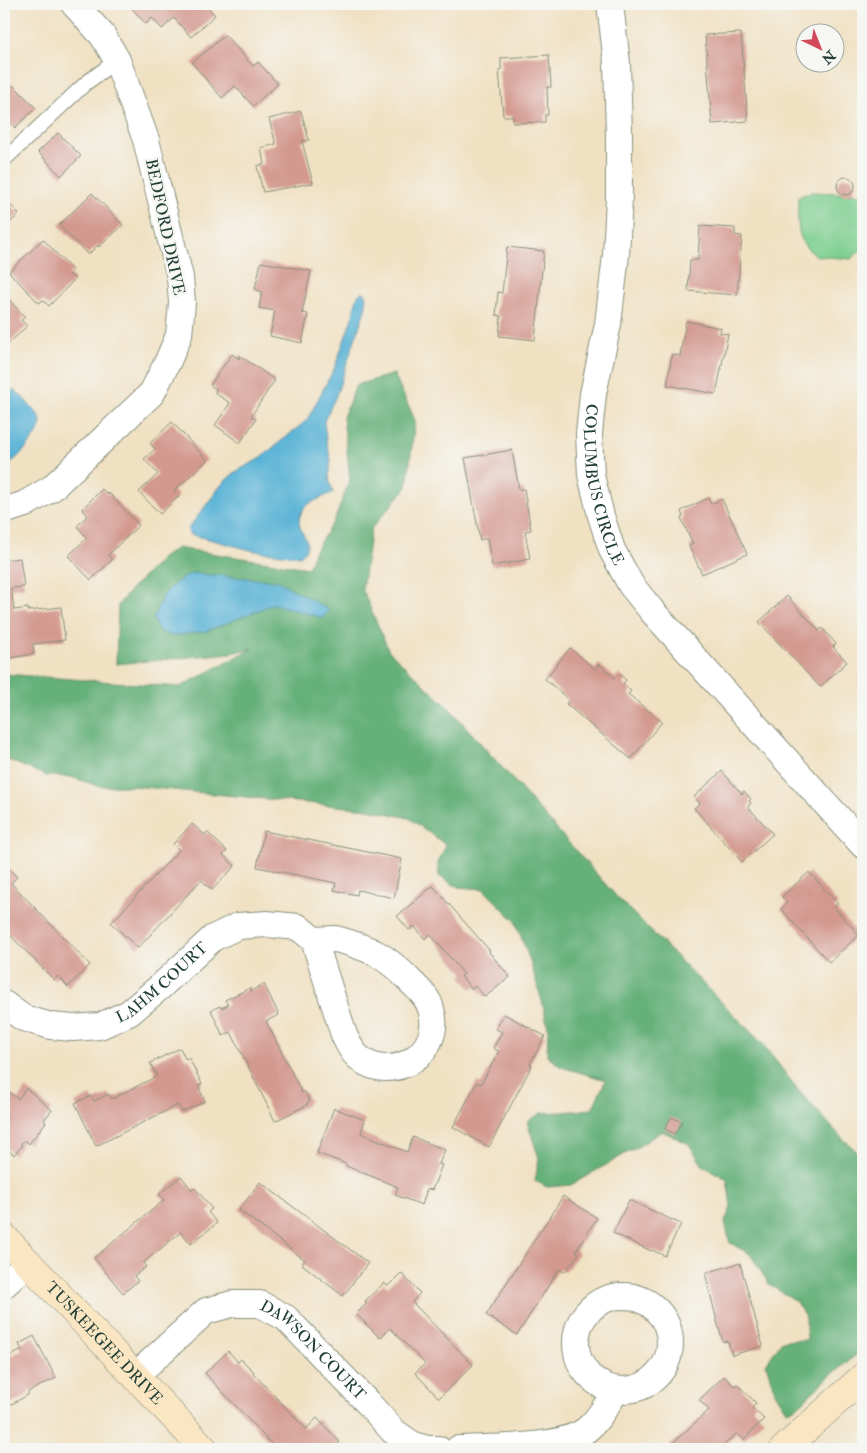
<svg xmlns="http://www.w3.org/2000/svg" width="867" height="1453" font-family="'IM FELL Double Pica',serif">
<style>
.green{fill:#7dce8f;stroke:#4e8662}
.forest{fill:#66b17a;stroke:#427757}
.water{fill:#58b2d6;stroke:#3c7885}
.building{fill:#d3998f}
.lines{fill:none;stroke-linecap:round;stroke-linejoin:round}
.lane-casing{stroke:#888f7c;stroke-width:16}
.street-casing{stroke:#888f7c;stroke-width:28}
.secondary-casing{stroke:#888f7c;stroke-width:29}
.lane{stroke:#fff;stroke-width:14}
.street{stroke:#fff;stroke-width:26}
.secondary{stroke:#fbe6c4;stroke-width:28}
.labels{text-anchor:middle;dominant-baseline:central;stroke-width:5;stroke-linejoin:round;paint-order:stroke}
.street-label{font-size:16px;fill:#1f3d34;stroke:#f6f6f2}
</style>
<rect width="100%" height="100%" fill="#f6f6f2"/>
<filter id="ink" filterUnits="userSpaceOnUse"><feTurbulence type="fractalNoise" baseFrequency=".02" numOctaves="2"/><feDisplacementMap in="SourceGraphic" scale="10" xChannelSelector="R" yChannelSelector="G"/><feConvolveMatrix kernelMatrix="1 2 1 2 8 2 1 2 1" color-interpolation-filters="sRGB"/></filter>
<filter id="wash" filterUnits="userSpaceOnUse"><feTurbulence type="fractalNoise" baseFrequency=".0096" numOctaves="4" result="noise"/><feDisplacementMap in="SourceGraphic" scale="20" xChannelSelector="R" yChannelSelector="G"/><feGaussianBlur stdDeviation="1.12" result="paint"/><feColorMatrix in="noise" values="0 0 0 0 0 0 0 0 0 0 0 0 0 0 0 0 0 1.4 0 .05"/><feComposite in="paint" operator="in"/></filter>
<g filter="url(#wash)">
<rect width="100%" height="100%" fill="#f0e1c3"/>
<path class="green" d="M 811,192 L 863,194 L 863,248 L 851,259 L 818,256 C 794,245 798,219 798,197 Z"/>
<path class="forest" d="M 394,374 L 415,420 L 407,487 L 371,529 L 362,589 L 389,651 L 451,710 L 616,896 L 762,1043 L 799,1091 L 842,1138 L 863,1157 L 863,1349 L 829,1377 L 797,1407 L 787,1411 L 775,1392 L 766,1364 L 782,1341 L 807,1340 L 806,1318 L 796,1302 L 769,1284 L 750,1254 L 730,1243 L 725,1222 L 731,1207 L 727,1179 L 703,1166 L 689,1144 L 662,1131 L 639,1146 L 571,1185 L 547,1187 L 535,1181 L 539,1158 L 527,1122 L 541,1113 L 563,1112 L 592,1109 L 606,1080 L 561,1067 L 547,1055 L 548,1028 L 542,1001 L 529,958 L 515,921 L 483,889 L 458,887 L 439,876 L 438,863 L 446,845 L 409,818 L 368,809 L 133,786 L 98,786 L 71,777 L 47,776 L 8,760 L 4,759 L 4,674 L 180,687 L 253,648 L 231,653 L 116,664 L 118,605 L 133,587 L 162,558 L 177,548 L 308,568 L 314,552 L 335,519 L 350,479 L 343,417 L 356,385 Z"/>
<path class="water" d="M 363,292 L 366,294 L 367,298 L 365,310 L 336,396 L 324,421 L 326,440 L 331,460 L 329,473 L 330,483 L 333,492 C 327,496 309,502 305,507 C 286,531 321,539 300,556 L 254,551 L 189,534 L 188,529 L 222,484 L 235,472 L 259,459 L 307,420 L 335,367 L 353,315 L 357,297 L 360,293 Z
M 13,390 C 20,393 25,400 30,406 C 34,410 41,416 41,422 C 41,436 15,461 4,468 L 4,397 Z
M 191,573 L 278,581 L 329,610 L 323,618 L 273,604 L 207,631 L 172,636 L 159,631 L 153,619 C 162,593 168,587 191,573 Z"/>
<g id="blocks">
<path class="building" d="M 128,4 L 205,4 L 215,15 L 191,37 L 174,18 L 162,29 L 152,18 L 146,24 Z
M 741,33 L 748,121 L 712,124 L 705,35 Z
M 225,35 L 253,66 L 258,62 L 278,84 L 253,106 L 235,86 L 222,98 L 192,63 Z
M 549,55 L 551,87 L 547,87 L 548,115 L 545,115 L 545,122 L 513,123 L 513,116 L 503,116 L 499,70 L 501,70 L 501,58 Z
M 13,85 L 36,108 L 15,128 L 4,116 L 4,94 Z
M 301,111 L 309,140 L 302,141 L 313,183 L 263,192 L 257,166 L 264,164 L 261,148 L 276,144 L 269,119 Z
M 58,133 L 81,156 L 61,176 L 38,152 Z
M837 186a9 9 0 1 1 18 0a9 9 0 1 1-18 0Z
M 92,193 L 123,225 L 99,247 L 98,245 L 88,255 L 59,225 Z
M 4,198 L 19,214 L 4,229 Z
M 700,226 L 735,228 L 735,235 L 742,236 L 737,295 L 688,291 L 690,260 L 698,260 Z
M 43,239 L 73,271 L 69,274 L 75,279 L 49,306 L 43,300 L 39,303 L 9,272 Z
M 507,247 L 544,251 L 535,340 L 499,336 L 501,316 L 496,315 L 498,292 L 502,293 Z
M 261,262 L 311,271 L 302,313 L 308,314 L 302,343 L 270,336 L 275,311 L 259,308 L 262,292 L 255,289 Z
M 4,294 L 25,317 L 21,320 L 27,326 L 4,348 Z
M 686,321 L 721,328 L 720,333 L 728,334 L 716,394 L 667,385 L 672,354 L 680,356 Z
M 232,354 L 239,359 L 239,355 L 275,380 L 251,416 L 256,419 L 240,443 L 215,425 L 230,403 L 215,393 L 216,389 L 210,385 Z
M 172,422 L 207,460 L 174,491 L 179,496 L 160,514 L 139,492 L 158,474 L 144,459 L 155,449 L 150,443 Z
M 512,450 L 519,489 L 524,489 L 531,530 L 525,531 L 530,559 L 492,566 L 487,538 L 480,540 L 465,458 Z
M 102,489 L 108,495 L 109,493 L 139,525 L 108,555 L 112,560 L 91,580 L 68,556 L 87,538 L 77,526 L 87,516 L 87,514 L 82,509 Z
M 708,498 L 711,504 L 722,499 L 747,554 L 702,574 L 689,546 L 693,544 L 681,518 L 683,517 L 681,511 Z
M 20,558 L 24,587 L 11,588 L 14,610 L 28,608 L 28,611 L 61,607 L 65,640 L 33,644 L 34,654 L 4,659 L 4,560 Z
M 787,596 L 819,631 L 822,628 L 836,644 L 833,647 L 847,662 L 820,687 L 759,622 Z
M 570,648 L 595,669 L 599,664 L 615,678 L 619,674 L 626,680 L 623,684 L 631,691 L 628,694 L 662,722 L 631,759 L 566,704 L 569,700 L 545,679 Z
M 722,771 L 742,794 L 744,791 L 751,799 L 749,801 L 751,803 L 748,807 L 773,834 L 742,862 L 694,808 L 700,803 L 694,797 Z
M 192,824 L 205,835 L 207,832 L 227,851 L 223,855 L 235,866 L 212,890 L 201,880 L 138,948 L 111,923 L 179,850 L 173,844 Z
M 264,831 L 402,859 L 394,898 L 358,890 L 357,895 L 334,890 L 336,883 L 257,867 Z
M 4,864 L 17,877 L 11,883 L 90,965 L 68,987 L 58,976 L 54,980 L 4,929 Z
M 809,872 L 838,904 L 834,907 L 859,935 L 829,962 L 781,909 L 787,903 L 782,897 Z
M 433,886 L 490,951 L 489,952 L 510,977 L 485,997 L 475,986 L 471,989 L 461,976 L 464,974 L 430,934 L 425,939 L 414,926 L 409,930 L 397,916 Z
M 264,984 L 279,1015 L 266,1021 L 302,1093 L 305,1092 L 310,1102 L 307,1103 L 307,1105 L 275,1121 L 231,1032 L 223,1036 L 211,1010 L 220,1006 L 221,1008 L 228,1005 L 225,1000 L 250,988 L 251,991 Z
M 504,1014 L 545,1036 L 530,1064 L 532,1065 L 489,1147 L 453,1127 L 477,1082 L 481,1084 L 499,1051 L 493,1048 L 502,1032 L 496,1029 Z
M 180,1048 L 186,1060 L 189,1058 L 202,1084 L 198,1086 L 205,1101 L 182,1112 L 178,1105 L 96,1146 L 75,1103 L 91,1096 L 94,1101 L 109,1094 L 112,1099 L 157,1076 L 150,1063 Z
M 4,1088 L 18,1099 L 26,1088 L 52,1110 L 44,1120 L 46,1122 L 29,1144 L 25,1140 L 20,1145 L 22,1146 L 14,1155 L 4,1146 Z
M 334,1108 L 365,1120 L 361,1133 L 407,1152 L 413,1137 L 445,1150 L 439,1164 L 442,1165 L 432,1190 L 427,1189 L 422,1205 L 395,1195 L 398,1187 L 346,1166 L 346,1164 L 317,1153 Z
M 671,1117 L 682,1122 L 675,1134 L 665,1129 Z
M 181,1176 L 192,1190 L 195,1188 L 212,1209 L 208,1212 L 217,1223 L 191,1244 L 181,1232 L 143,1263 L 146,1267 L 134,1276 L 138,1281 L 123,1293 L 94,1258 L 164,1200 L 159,1194 Z
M 260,1182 L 368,1263 L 343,1296 L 302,1264 L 305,1260 L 239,1210 Z
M 563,1196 L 597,1218 L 576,1251 L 579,1253 L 565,1272 L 559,1269 L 517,1335 L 486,1315 Z
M 629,1200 L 681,1224 L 665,1256 L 652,1250 L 651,1251 L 613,1233 Z
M 740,1263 L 763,1346 L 732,1355 L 728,1341 L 723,1342 L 718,1325 L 705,1273 Z
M 401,1273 L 420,1293 L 412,1302 L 473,1365 L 439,1398 L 415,1373 L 425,1364 L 390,1328 L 380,1338 L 356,1314 L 367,1303 L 365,1301 L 384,1283 L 388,1286 Z
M 34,1336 L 56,1378 L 28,1392 L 28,1395 L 4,1408 L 4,1367 L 10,1364 L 7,1358 L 22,1350 L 19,1344 Z
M 228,1351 L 238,1362 L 241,1359 L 254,1372 L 253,1373 L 306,1429 L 317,1418 L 340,1442 L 333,1449 L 276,1449 L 205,1373 Z
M 724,1376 L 734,1386 L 737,1384 L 756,1403 L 752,1408 L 764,1419 L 744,1439 L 737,1433 L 720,1449 L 666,1449 L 709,1410 L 699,1400 Z"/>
</g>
</g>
<g filter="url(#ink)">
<use href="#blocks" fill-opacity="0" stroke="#888f7c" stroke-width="1"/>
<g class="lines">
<g class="lane-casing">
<path id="lane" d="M 4,160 L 86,83 L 117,60"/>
</g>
<g class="street-casing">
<g id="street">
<path id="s1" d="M 610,4 L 617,63 L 619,135 L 619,198 L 616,255 L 608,324 L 593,394 L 589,434 L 591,475 L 601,516 L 612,550 L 631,585 L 652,611 L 863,845"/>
<path d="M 4,511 L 25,504 L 52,488 L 152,393 L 168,361 L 179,335 L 182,303 L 180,277 L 146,140 L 117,60 L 103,36 L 74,4"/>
<path d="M 336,939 C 370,948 387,956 411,982 C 419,990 428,997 431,1009 C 445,1051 392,1087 358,1057 C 351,1051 348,1043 344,1035 L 314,940 Z"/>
<path id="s2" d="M 4,1004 L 23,1018 L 51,1026 L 73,1028 L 100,1026 L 129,1013 L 160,987 L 213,938 L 238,926 L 267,924 L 298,927 L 314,940"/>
<path d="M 4,1285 L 28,1263"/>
<circle cx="623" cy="1343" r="47"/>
<path id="s3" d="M 135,1376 L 206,1311 L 232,1304 L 260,1304 L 286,1318 L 368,1403 L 393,1431 L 413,1445 L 428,1449 L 438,1449"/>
<path d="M 458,1449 C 490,1447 561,1449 586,1430 C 599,1420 607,1404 616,1391"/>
</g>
</g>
<g class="secondary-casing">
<g id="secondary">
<path id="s4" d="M 4,1237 L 204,1449"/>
<path d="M 784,1449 L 863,1377"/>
</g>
</g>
<use href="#lane" class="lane"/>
<use href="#street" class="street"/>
<use href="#secondary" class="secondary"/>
</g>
</g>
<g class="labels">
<g class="street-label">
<text transform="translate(165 227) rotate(78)">BEDFORD DRIVE</text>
<text stroke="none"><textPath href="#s1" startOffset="485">COLUMBUS CIRCLE</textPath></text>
<text stroke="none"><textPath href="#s2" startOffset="178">LAHM COURT</textPath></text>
<text stroke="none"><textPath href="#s4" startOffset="146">TUSKEEGEE DRIVE</textPath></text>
<text stroke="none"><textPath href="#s3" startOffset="222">DAWSON COURT</textPath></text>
</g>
</g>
<rect width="867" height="1453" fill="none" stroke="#f6f6f2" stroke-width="20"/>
<g transform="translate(820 48) rotate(137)"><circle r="24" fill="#f6f6f2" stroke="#a0aca6"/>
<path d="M0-4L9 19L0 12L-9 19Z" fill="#d1495b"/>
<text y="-8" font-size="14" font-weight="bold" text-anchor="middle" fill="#1f3d34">N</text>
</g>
</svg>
